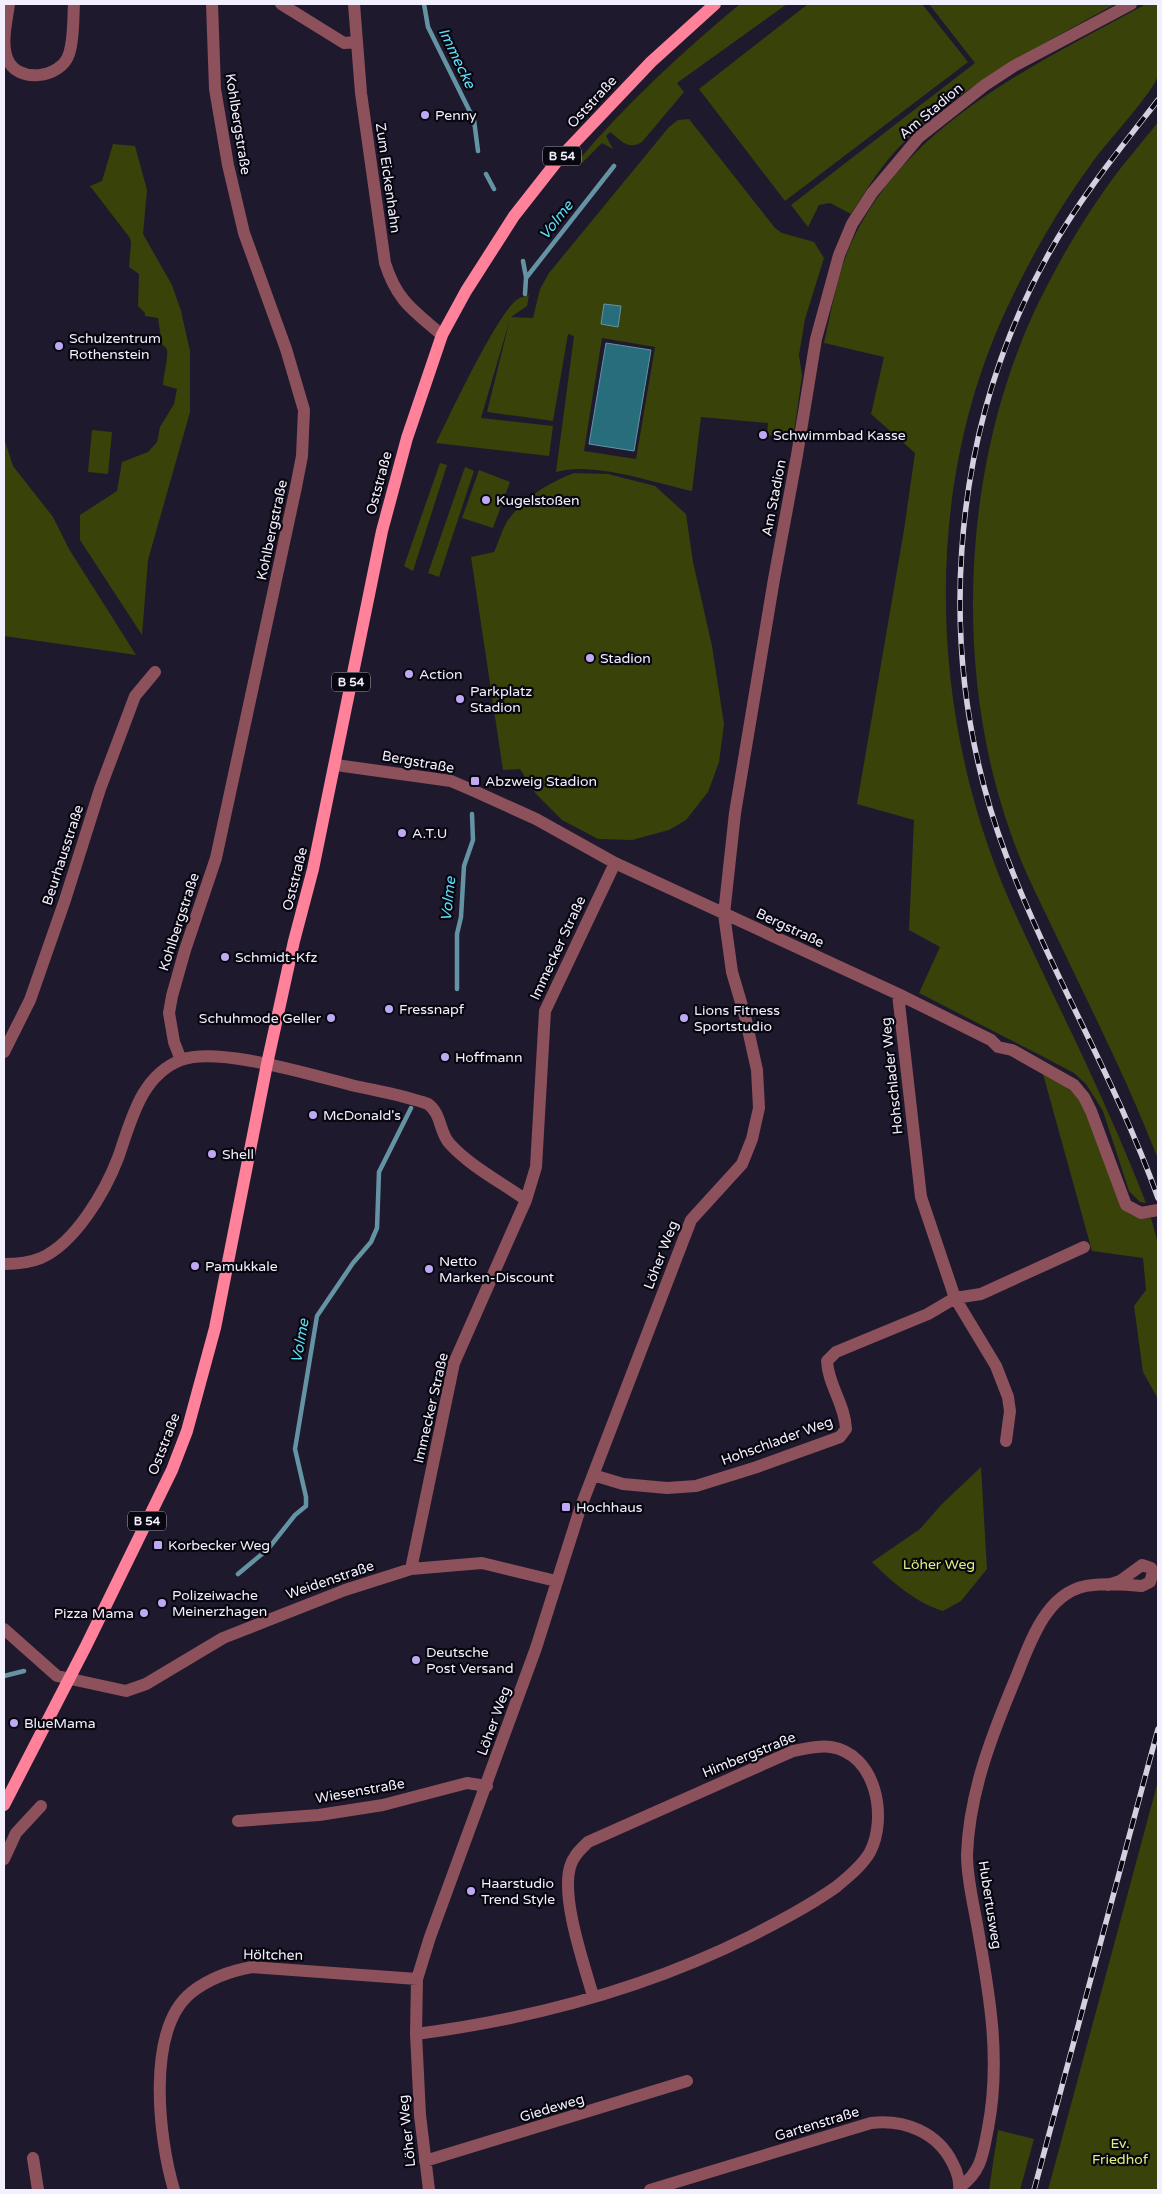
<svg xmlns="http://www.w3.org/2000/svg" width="1162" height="2194" font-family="'Varela Round',sans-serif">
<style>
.green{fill:#394209;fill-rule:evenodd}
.water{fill:#276d7c;stroke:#6494a3}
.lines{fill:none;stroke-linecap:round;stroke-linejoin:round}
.stream{stroke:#6494a3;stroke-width:4.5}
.minor{stroke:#8d515b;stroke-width:12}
.primary{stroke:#ff829a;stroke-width:12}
.rail-casing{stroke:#d4d0e0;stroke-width:5.5}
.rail{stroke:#08060f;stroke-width:4;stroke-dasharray:11;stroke-linecap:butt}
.poi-dot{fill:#bfa9f4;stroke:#08060f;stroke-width:2}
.labels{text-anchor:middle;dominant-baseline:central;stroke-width:4.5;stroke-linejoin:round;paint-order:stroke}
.shield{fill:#08060f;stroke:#aca9b6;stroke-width:1}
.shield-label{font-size:12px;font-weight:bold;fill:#f2effe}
.street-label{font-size:14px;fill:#f2effe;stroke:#08060f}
.poi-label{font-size:14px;fill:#f2effe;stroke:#08060f;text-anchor:start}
.park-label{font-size:14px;fill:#daf278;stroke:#08060f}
.water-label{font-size:15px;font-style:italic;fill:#5bdffa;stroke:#08060f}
</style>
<rect width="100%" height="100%" fill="#1f192e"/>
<path class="green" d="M 740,4 L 787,4 L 677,83 L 684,92 L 642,142 C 628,151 621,140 610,132 L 606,136 L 613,149 L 602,143 L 580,165 L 577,162 C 626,104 681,53 740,4 Z
M 808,4 L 922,4 L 968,62 L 785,201 L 699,89 Z
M 929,4 L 1115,4 C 1042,45 966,82 905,141 C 883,162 867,189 851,214 L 830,203 L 819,205 L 808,227 L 791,205 L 975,63 Z
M 1146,4 L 1158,4 C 1158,22 1162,59 1158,75 C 1155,91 1104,145 1092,163 C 1058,209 1031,257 1007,308 C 926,481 929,689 995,865 C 1011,908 1032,949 1051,990 C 1085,1060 1118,1131 1146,1203 L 1140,1202 L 1129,1191 L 1103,1111 L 1086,1084 L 1074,1073 L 1038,1054 L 919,993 L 940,947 L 909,930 L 914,820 L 857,804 L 904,530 L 915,453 L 871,414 L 884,357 L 824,343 C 832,308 838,269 854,237 C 912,120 1037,64 1146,4 Z
M 689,119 L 775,228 L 782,233 L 814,242 L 824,258 L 805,319 L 799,355 L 802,376 L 793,439 L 767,435 L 768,423 L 701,417 L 692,491 C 654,483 593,461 556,472 L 574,336 L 568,334 L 553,421 L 487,412 L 510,319 L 481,418 L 553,426 L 549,456 L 436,443 C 449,417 498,311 518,299 C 521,297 525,296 529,295 L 527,306 L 511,317 L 533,318 L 540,289 L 549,273 L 669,127 L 678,120 ZM 602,338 L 655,347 L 636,459 L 584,451 Z
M 1158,122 L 1158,1159 C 1128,1081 1089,1005 1053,929 C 1038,897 1021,865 1010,831 C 950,661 963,444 1048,284 C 1065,251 1084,219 1106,188 C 1122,165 1141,144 1158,122 Z
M 113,144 L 135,146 L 147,190 L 143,234 L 172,285 L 181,311 L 190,351 L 190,412 L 148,560 L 142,635 L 80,540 L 80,515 L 117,491 L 122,462 L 148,452 L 157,442 L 160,427 L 174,404 L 177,389 L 163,385 C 164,372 168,361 167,349 L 162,344 L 158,318 L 145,316 L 145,313 L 138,306 L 139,274 L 129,267 L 131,244 L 130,238 L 90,186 L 102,181 Z
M 92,430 L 112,432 L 108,474 L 88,472 Z
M 4,438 L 13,466 L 53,517 L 69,549 L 136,655 L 4,636 Z
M 440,463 L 447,465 L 413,571 L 404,566 Z
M 465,467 L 474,471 L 439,577 L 428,573 Z
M 479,470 L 510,482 L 493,528 L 462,518 Z
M 574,473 L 608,474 L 655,486 L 686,514 L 693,562 L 712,646 L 724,724 L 719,762 L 708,792 L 686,820 L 669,830 L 632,840 L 598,839 L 562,820 L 536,794 L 520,769 L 503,770 L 471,557 L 494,552 C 499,542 502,529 508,520 C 525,497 548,483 574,473 Z
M 1043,1074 C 1055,1080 1066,1086 1076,1095 C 1095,1113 1111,1177 1120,1204 C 1128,1216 1138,1219 1151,1218 L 1158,1244 L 1158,1399 L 1143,1372 L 1134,1306 L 1146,1290 L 1143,1258 L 1092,1251 Z
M 981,1467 L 987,1569 L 961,1601 L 943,1611 C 915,1602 893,1583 872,1562 L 920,1529 L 942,1504 Z
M 1158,1781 L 1158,2190 L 1048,2190 Z
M 998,2130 L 1034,2139 L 1020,2190 L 989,2190 Z"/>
<path class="water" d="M 604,304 L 621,306 L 618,327 L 601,324 Z
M 606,343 L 651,350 L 634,451 L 589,444 Z"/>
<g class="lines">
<path class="stream" d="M 424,4 L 428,27 L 474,120 L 478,151
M 486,174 L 494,189
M 523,261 L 526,277
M 525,294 L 526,278 L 614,166
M 457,989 L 457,934 L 461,917 L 464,866 L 473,840 L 472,814
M 238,1574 L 268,1549 L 295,1515 L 306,1506 L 306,1497 L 295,1449 L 317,1316 L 353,1263 L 371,1242 L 377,1228 L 379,1172 L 411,1108
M 4,1676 L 24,1671"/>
<path class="minor" d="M 9,4 C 7,20 1,42 7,58 C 16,84 61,79 69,54 C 74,39 73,19 74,4
M 281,4 L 344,43 L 356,42
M 354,4 L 361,93 L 385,263 C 397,301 413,310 442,335
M 336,765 L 451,781 L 472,790 L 536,819 L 615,863 L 898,994 L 991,1040 L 998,1047 L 1012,1050 L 1074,1085 L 1084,1097 L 1091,1111 L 1126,1205 L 1141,1213 L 1158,1210
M 898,994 L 921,1197 L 955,1298 L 996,1366 L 1008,1397 L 1010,1411 L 1006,1441
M 4,1052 L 30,1000 L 65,900 L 100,789 L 135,696 L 155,672
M 181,1060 L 174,1042 L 169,1013 L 172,996 L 185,950 L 216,858 L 296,487 L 302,456 L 304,410 L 286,349 L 244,233 L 228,165 L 215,89 L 212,4
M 4,1264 C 16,1264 29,1263 41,1258 C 75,1243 105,1192 118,1158 C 131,1122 140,1076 181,1060 C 218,1046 311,1075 351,1085 C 377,1091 403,1095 428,1104 C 442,1114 439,1133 450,1144 C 471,1167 501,1182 526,1200
M 593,1475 L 623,1484 L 667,1488 L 696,1486 L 757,1467 L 840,1437 L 846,1429 C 845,1404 828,1385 827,1361 L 836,1352 L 928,1314 L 955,1298 L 981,1294 L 1084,1247
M 411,1569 L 454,1363 L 526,1200 L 536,1167 L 545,1011 L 615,863
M 4,1629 L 57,1676 L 126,1691 L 146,1684 L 223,1638 L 345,1590 L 411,1569 L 482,1563 L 556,1581
M 238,1821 L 319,1815 L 383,1805 L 467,1783 L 487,1786
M 4,1859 L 16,1833 L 41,1806
M 416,2034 C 531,2019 647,1988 751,1936 C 780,1921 809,1906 836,1887 C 847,1878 863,1865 870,1852 C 888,1817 876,1754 831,1747 C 818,1745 805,1749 793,1751 L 588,1842 C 580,1850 573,1856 570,1867 C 561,1899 584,1964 593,1996
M 33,2158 L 38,2190
M 425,2161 L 687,2081
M 960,2187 C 982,2171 983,2153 988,2128 C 1001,2061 990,1997 978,1930 C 974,1906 967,1880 967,1855 C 969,1792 993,1732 1017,1675 C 1031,1640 1048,1588 1093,1585 C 1109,1583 1126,1585 1142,1586 L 1150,1582 L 1153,1572 L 1151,1568 L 1142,1565 L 1120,1581 L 1108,1585
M 174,2190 C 159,2140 145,2029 192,1992 C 210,1978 230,1971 252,1967 L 417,1979
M 429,2190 L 420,2115 L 416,2034 L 417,1979 L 430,1937 L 536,1648 L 580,1509 L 691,1220 L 742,1164 L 752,1139 L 759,1108 L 757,1070 L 745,1016 L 732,972 L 724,914 L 735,813 L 774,579 L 797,455 L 816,339 L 839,255 L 852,224 L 872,193 L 919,137 L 985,85 L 1014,66 L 1131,4
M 650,2190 L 871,2123 C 904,2119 938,2132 953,2164 C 957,2171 960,2182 959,2190"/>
<path class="primary" d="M 4,1805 L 86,1646 L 172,1470 L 187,1431 L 215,1328 L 267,1064 L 294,941 L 313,869 L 382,531 L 407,438 L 442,335 L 466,291 L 514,216 L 558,160 L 651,62 L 715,4"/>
<g class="rail-casing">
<path id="rail" d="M 1158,100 C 1119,150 1079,199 1048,255 C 947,437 933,661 1006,855 C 1050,972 1116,1080 1158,1198
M 1034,2190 L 1158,1729"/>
</g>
<use href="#rail" class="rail"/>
</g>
<g class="poi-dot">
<circle cx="425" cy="115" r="5"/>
<circle cx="59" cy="346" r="5"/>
<circle cx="763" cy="435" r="5"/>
<circle cx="486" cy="500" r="5"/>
<circle cx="590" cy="658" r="5"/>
<circle cx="409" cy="674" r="5"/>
<circle cx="460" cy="699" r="5"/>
<rect x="470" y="776" width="10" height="10" rx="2.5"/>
<circle cx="402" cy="833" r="5"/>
<circle cx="225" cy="957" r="5"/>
<circle cx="389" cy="1009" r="5"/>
<circle cx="331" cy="1018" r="5"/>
<circle cx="684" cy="1018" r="5"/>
<circle cx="445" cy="1057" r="5"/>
<circle cx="313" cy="1115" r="5"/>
<circle cx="212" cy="1154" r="5"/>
<circle cx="195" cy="1266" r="5"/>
<circle cx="429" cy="1269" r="5"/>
<rect x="561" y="1502" width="10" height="10" rx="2.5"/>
<rect x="153" y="1540" width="10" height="10" rx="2.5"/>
<circle cx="162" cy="1603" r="5"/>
<circle cx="144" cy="1613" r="5"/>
<circle cx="416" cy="1660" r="5"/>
<circle cx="14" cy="1723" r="5"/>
<circle cx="471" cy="1891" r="5"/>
</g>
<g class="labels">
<g class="shield">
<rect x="543" y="146.5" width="38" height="19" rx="4"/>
<rect x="332" y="672.5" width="38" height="19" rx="4"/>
<rect x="128" y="1511.5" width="38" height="19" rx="4"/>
</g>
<g class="shield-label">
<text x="562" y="156">B 54</text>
<text x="351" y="682">B 54</text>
<text x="147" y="1521">B 54</text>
</g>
<g class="street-label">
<text transform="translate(592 102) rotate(-47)">Oststraße</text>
<text transform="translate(931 111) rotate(-40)">Am Stadion</text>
<text transform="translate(238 124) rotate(81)">Kohlbergstraße</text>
<text transform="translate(388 178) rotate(82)">Zum Eickenhahn</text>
<text transform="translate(379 483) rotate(-75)">Oststraße</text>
<text transform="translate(774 498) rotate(-79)">Am Stadion</text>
<text transform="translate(272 530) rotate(-78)">Kohlbergstraße</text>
<text transform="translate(418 762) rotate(10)">Bergstraße</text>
<text transform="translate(63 855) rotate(-72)">Beurhausstraße</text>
<text transform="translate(295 879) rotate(-76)">Oststraße</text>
<text transform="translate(179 922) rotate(-72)">Kohlbergstraße</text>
<text transform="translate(790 928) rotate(25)">Bergstraße</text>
<text transform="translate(558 948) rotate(-65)">Immecker Straße</text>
<text transform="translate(892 1076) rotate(-96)">Hohschlader Weg</text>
<text transform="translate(661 1255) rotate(-69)">Löher Weg</text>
<text transform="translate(431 1408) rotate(-77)">Immecker Straße</text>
<text transform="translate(777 1441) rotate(-20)">Hohschlader Weg</text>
<text transform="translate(164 1444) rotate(-69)">Oststraße</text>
<text transform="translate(330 1580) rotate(-19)">Weidenstraße</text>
<text transform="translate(494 1721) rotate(-70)">Löher Weg</text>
<text transform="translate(749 1755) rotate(-22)">Himbergstraße</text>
<text transform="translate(360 1791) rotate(-10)">Wiesenstraße</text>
<text transform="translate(990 1905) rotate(81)">Hubertusweg</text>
<text transform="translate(273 1955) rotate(1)">Höltchen</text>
<text transform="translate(552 2108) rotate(-17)">Giedeweg</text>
<text transform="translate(817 2124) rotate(-17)">Gartenstraße</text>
<text transform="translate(407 2131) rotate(-96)">Löher Weg</text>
</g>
<g class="poi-label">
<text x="435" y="115">Penny</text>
<text x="69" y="338">Schulzentrum<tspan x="69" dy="16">Rothenstein</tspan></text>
<text x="773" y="435">Schwimmbad Kasse</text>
<text x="496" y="500">Kugelstoßen</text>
<text x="600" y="658">Stadion</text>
<text x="419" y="674">Action</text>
<text x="470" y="691">Parkplatz<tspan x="470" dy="16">Stadion</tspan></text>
<text x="485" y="781">Abzweig Stadion</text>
<text x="412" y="833">A.T.U</text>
<text x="235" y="957">Schmidt-Kfz</text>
<text x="399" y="1009">Fressnapf</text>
<text x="694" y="1010">Lions Fitness<tspan x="694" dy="16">Sportstudio</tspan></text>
<text x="321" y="1018" text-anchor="end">Schuhmode Geller</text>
<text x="455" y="1057">Hoffmann</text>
<text x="323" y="1115">McDonald's</text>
<text x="222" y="1154">Shell</text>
<text x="439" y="1261">Netto<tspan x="439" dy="16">Marken-Discount</tspan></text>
<text x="205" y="1266">Pamukkale</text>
<text x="576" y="1507">Hochhaus</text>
<text x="168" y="1545">Korbecker Weg</text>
<text x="172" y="1595">Polizeiwache<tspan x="172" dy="16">Meinerzhagen</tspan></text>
<text x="134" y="1613" text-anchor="end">Pizza Mama</text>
<text x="426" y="1652">Deutsche<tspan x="426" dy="16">Post Versand</tspan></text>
<text x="24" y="1723">BlueMama</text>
<text x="481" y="1883">Haarstudio<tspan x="481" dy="16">Trend Style</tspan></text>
</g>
<g class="park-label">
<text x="939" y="1564">Löher Weg</text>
<text x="1120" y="2143">Ev.<tspan x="1120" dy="16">Friedhof</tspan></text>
</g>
<g class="water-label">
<text transform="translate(457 58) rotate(64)">Immecke</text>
<text transform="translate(556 220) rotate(-52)">Volme</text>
<text transform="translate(448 899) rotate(-84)">Volme</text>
<text transform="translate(300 1341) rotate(-80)">Volme</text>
</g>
</g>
<rect width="1162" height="2194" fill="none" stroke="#f2effe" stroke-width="10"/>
</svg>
